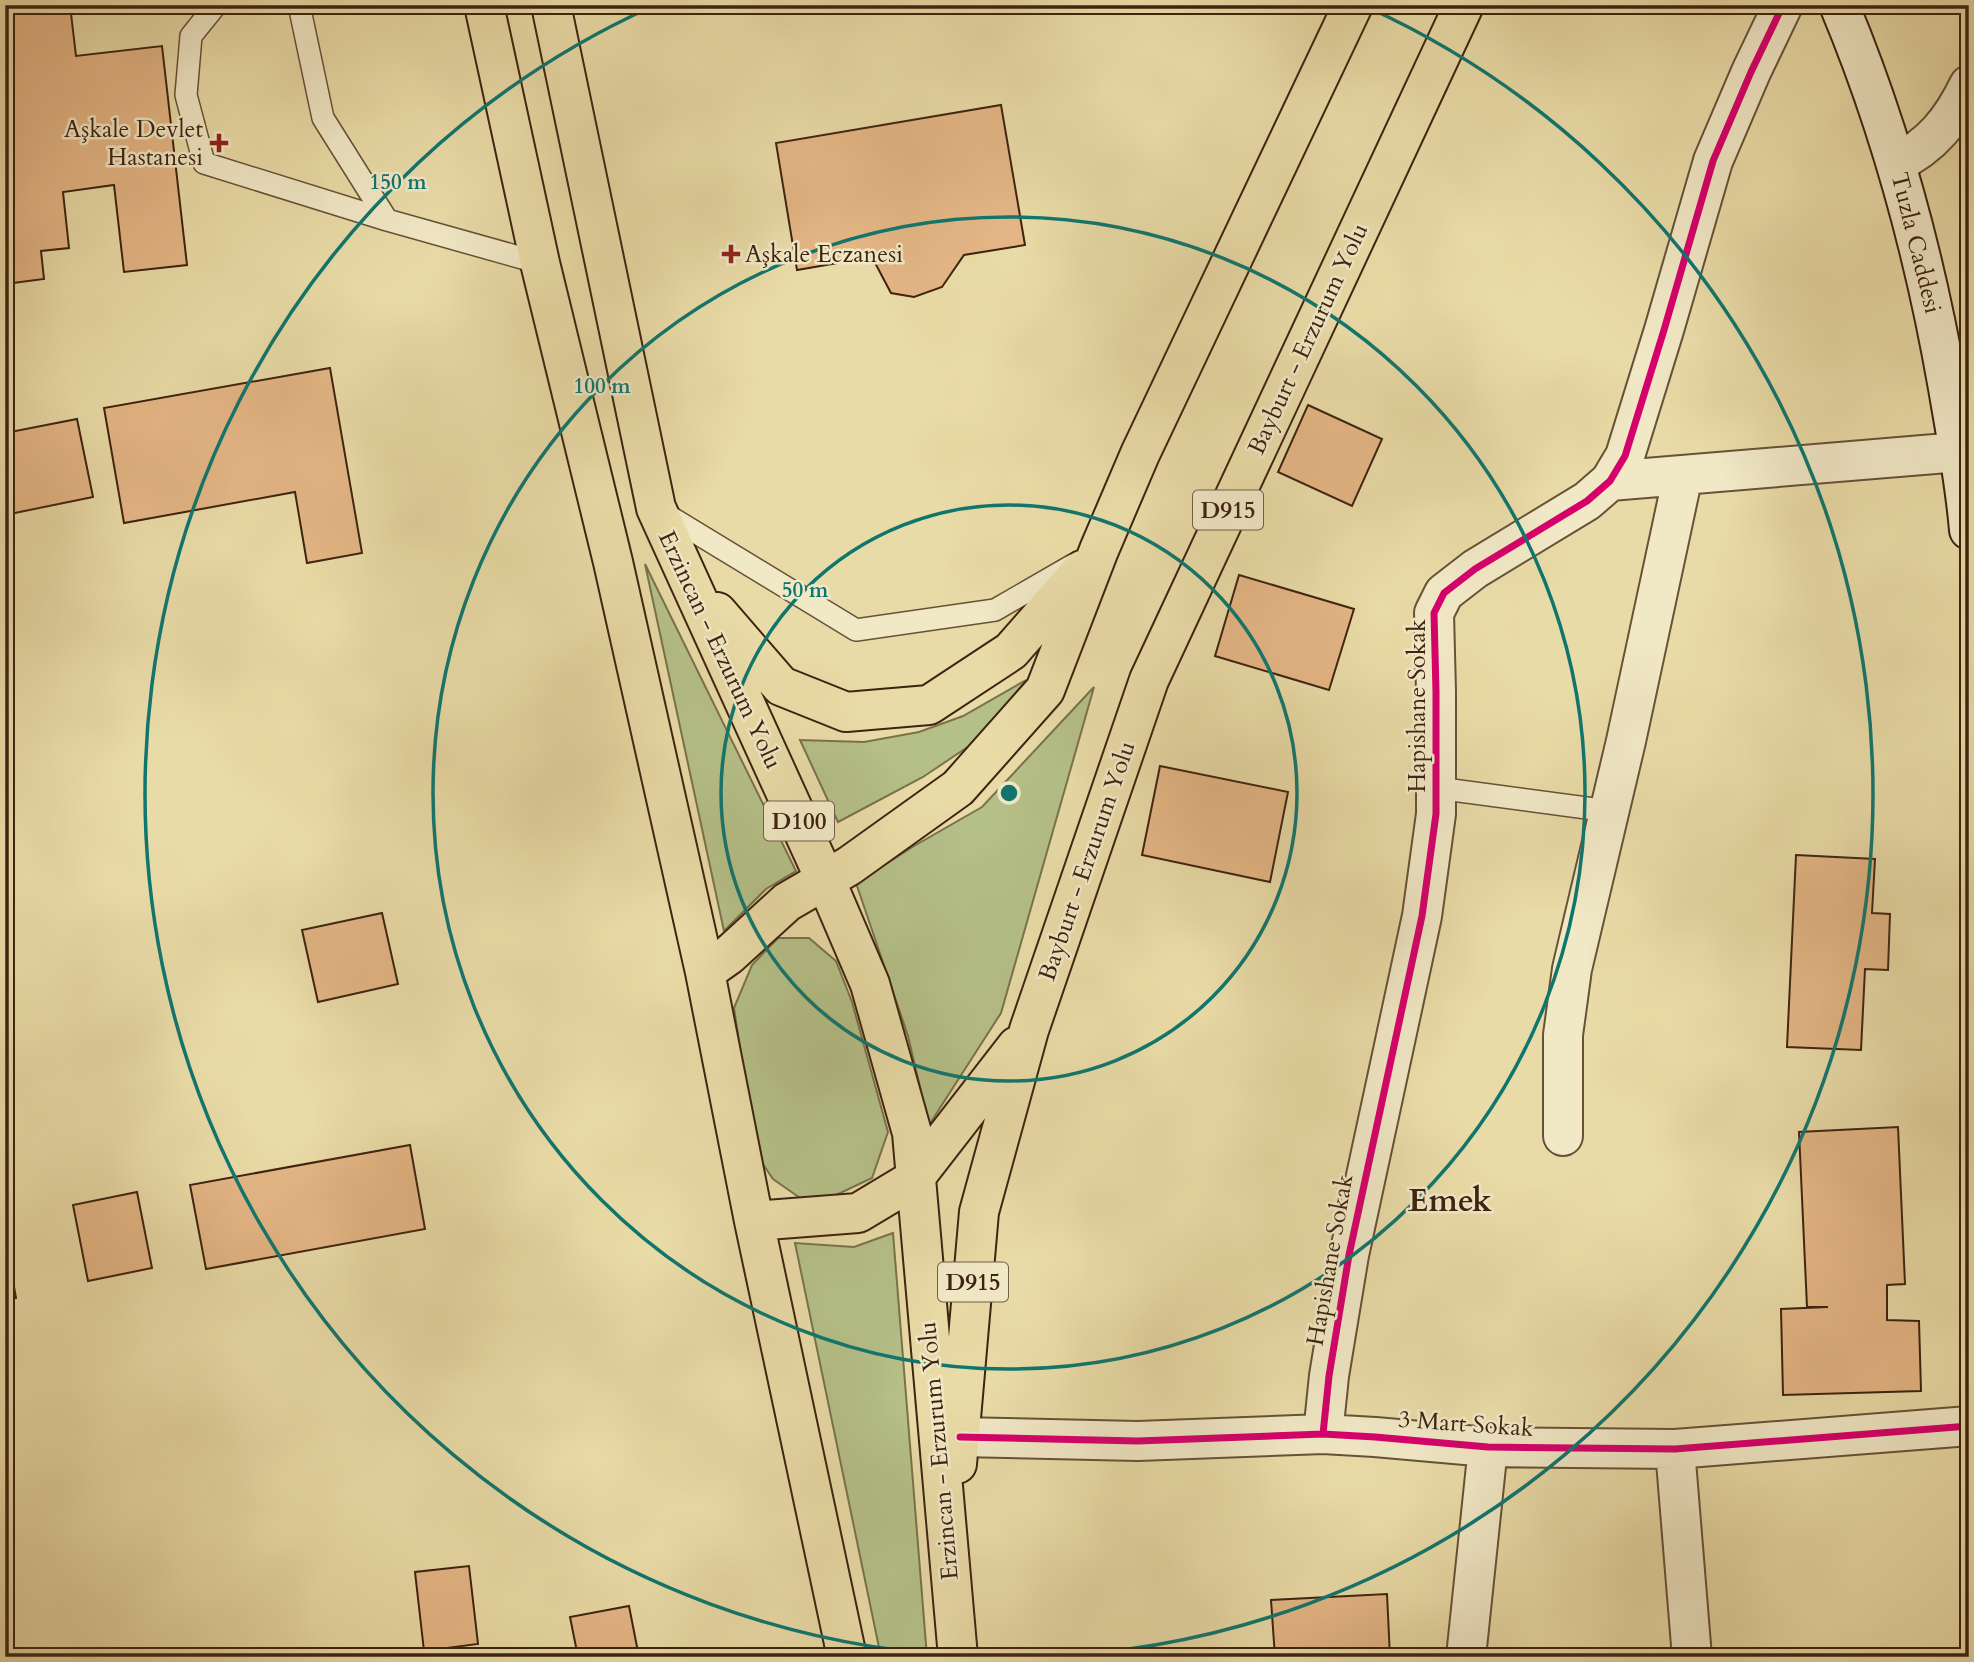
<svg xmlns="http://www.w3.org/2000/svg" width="1974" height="1662" font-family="Cardo,serif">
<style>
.green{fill:#b5c088;stroke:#79724c;stroke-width:2}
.building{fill:#e5b685;stroke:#3d2311;stroke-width:2}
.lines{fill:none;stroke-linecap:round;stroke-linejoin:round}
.service-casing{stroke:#685136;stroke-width:24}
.minor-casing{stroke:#685136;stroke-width:42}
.secondary-casing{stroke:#3d2311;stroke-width:42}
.trunk-casing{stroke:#3d2311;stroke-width:42}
.service{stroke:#f1e8c6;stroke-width:21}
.minor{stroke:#f1e8c6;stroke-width:38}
.secondary{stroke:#f1e8c6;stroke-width:38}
.trunk{stroke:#e9dba7;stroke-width:38}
.cycleway-casing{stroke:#f1e8c6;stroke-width:11}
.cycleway{stroke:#d6006c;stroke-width:7}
.ring{fill:none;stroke:#0f766e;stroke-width:3.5}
.poi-dot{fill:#8f2418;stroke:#f1e8c6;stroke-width:2.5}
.labels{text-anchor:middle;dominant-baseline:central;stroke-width:5;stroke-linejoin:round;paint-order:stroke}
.shield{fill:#f1e8c6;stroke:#735e47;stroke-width:2}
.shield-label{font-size:23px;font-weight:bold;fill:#3d2311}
.poi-label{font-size:24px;fill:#3d2311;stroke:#f1e8c6;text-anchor:end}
.street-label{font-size:24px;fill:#3d2311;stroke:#f1e8c6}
.district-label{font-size:32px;font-weight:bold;fill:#3d2311;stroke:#f1e8c6}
.centre{fill:#0f766e;stroke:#f1e8c6;stroke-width:3.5}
.ring-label{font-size:21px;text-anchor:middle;font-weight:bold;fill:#0f766e;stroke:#f1e8c6;stroke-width:5;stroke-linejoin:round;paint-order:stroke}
</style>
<rect width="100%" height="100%" fill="#e9dba7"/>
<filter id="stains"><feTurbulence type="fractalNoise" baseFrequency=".00286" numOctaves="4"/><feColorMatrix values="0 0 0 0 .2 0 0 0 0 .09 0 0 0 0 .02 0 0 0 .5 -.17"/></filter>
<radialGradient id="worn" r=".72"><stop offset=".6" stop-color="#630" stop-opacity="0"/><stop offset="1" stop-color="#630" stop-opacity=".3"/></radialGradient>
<path class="green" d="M 645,564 L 796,871 L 766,889 L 724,931 Z
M 1026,680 L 978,740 L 923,777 L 838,822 L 800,740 L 864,742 L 919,732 L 963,716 Z
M 1094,687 L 1001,1013 L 929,1125 L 908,1036 L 856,883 L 914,846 L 982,807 Z
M 778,938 L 809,938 L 836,961 L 852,1002 L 888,1132 L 872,1178 L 834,1196 L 803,1200 L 773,1179 L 756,1154 L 734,1008 L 752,965 Z
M 893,1233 L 927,1657 L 881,1657 L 795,1243 L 854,1247 Z"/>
<path class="building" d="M 5,5 L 70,5 L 76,56 L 162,46 L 187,265 L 124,272 L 114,185 L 63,192 L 69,248 L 41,251 L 44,279 L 5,284 Z
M 1001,105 L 1025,245 L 964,255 L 942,287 L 914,297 L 891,293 L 872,257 L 797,270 L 776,143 Z
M 330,368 L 362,553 L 307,563 L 295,492 L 124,523 L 104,408 Z
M 1308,405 L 1382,439 L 1352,506 L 1278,472 Z
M 77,419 L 93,497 L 5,515 L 5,433 Z
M 1239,575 L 1354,609 L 1329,690 L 1215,656 Z
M 1160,766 L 1288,792 L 1270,882 L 1142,855 Z
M 1796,855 L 1875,859 L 1872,913 L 1890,914 L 1888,970 L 1865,969 L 1861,1050 L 1787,1047 Z
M 382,913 L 398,984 L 318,1002 L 302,930 Z
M 1898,1127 L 1905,1284 L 1887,1285 L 1887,1320 L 1919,1321 L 1921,1391 L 1783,1395 L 1781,1309 L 1828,1307 L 1807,1307 L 1799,1132 Z
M 410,1145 L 425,1229 L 206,1269 L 190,1185 Z
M 137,1192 L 152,1268 L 88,1281 L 73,1205 Z
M 5,1236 L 16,1298 L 5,1300 Z
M 469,1566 L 478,1644 L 424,1651 L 415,1572 Z
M 1387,1594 L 1390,1657 L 1275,1657 L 1271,1600 Z
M 629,1606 L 639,1657 L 578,1657 L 570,1617 Z"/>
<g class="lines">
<g class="service-casing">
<path id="service" d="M 216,5 L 191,36 L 186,95 L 204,163 L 387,220
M 299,5 L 323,118 L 387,220 L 540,263
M 662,512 L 856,630 L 995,610 L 1073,565
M 1437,788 L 1609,811"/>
</g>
<g class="minor-casing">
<path id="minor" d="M 1896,163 C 1932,146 1952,120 1969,85
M 1610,481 L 1959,452
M 1563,1136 L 1563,1035 L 1572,969 L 1626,741 L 1683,475
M 1323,1434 L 1329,1376 L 1349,1255 L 1422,916 L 1436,814 L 1436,692 L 1434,613 L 1444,593 L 1475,569 L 1587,501 L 1610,481 L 1625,456 L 1664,330 L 1713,161 L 1751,72 L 1783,5
M 960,1437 L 1138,1441 L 1323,1434 L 1375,1437 L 1488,1447 L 1675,1449 L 1969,1426
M 1675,1449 L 1692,1657
M 1466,1657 L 1488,1447"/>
</g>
<g class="secondary-casing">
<path id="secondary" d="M 1839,5 C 1891,129 1925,256 1948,388 C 1956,435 1965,482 1969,530"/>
</g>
<g class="trunk-casing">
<path id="trunk" d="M 484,5 L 540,263 L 613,562 L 705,972 L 754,1221 L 847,1657
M 551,5 L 656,508 L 825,879 L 870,984 L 912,1133 L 958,1657
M 717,612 L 781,686 L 846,712 L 929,705 L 1011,651 L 1082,570
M 705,972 L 729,955 L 787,902 L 849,866 L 958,788 L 1045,690 L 1099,550 L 1140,454 L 1353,5
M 754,1221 L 858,1213 L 913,1180 L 1017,1046
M 957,1464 L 979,1212 L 1029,1030 L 1149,680 L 1464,5"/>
</g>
<use href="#service" class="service"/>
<use href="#minor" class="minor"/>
<use href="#secondary" class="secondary"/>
<use href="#trunk" class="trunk"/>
<g class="cycleway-casing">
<path id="cycleway" d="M 1323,1434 L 1329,1376 L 1349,1255 L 1422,916 L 1436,814 L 1436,692 L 1434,613 L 1444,593 L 1475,569 L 1587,501 L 1610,481 L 1625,456 L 1664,330 L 1713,161 L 1751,72 L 1783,5
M 960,1437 L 1138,1441 L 1323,1434 L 1375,1437 L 1488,1447 L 1675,1449 L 1969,1426"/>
</g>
<use href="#cycleway" class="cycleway"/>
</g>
<g class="ring">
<circle cx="1009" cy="793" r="288"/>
<circle cx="1009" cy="793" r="576"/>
<path d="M986 1657A864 864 0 0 1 651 7M1367 7A864 864 0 0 1 1032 1657"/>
</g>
<g class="poi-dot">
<path d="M215.5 132.5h7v7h7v7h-7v7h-7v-7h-7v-7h7z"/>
<path d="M727.5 243.5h7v7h7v7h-7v7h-7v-7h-7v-7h7z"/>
</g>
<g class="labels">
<g class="shield">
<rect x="1193" y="490.5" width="70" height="39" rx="5"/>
<rect x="764" y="801.5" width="70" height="39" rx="5"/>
<rect x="938" y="1262.5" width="70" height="39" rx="5"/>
</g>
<g class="shield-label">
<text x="1228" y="510">D915</text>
<text x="799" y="821">D100</text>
<text x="973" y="1282">D915</text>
</g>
<g class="poi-label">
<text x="203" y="129">Aşkale Devlet<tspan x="203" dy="28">Hastanesi</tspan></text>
<text x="745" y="254" text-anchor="start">Aşkale Eczanesi</text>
</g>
<g class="street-label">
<text transform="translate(1916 243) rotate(76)">Tuzla Caddesi</text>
<text transform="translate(1308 339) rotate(-65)">Bayburt - Erzurum Yolu</text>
<text transform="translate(720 650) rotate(65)">Erzincan - Erzurum Yolu</text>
<text transform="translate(1417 706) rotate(-90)">Hapishane Sokak</text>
<text transform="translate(1087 861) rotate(-71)">Bayburt - Erzurum Yolu</text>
<text transform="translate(1330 1260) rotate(-80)">Hapishane Sokak</text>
<text transform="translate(1466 1424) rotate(4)">3 Mart Sokak</text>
<text transform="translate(939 1451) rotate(-95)">Erzincan - Erzurum Yolu</text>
</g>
<g class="district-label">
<text x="1450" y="1201">Emek</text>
</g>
</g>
<circle cx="1009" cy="793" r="10" class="centre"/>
<g class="ring-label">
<text x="398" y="189">150 m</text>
<text x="602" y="393">100 m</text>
<text x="805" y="597">50 m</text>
</g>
<rect width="1974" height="1662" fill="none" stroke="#e9dba7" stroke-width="28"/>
<rect x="7" y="7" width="1960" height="1648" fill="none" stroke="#3d2311" stroke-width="3.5"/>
<rect x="14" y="14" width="1946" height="1634" fill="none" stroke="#3d2311" stroke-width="2"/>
<rect width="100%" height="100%" filter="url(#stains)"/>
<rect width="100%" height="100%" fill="url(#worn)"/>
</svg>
